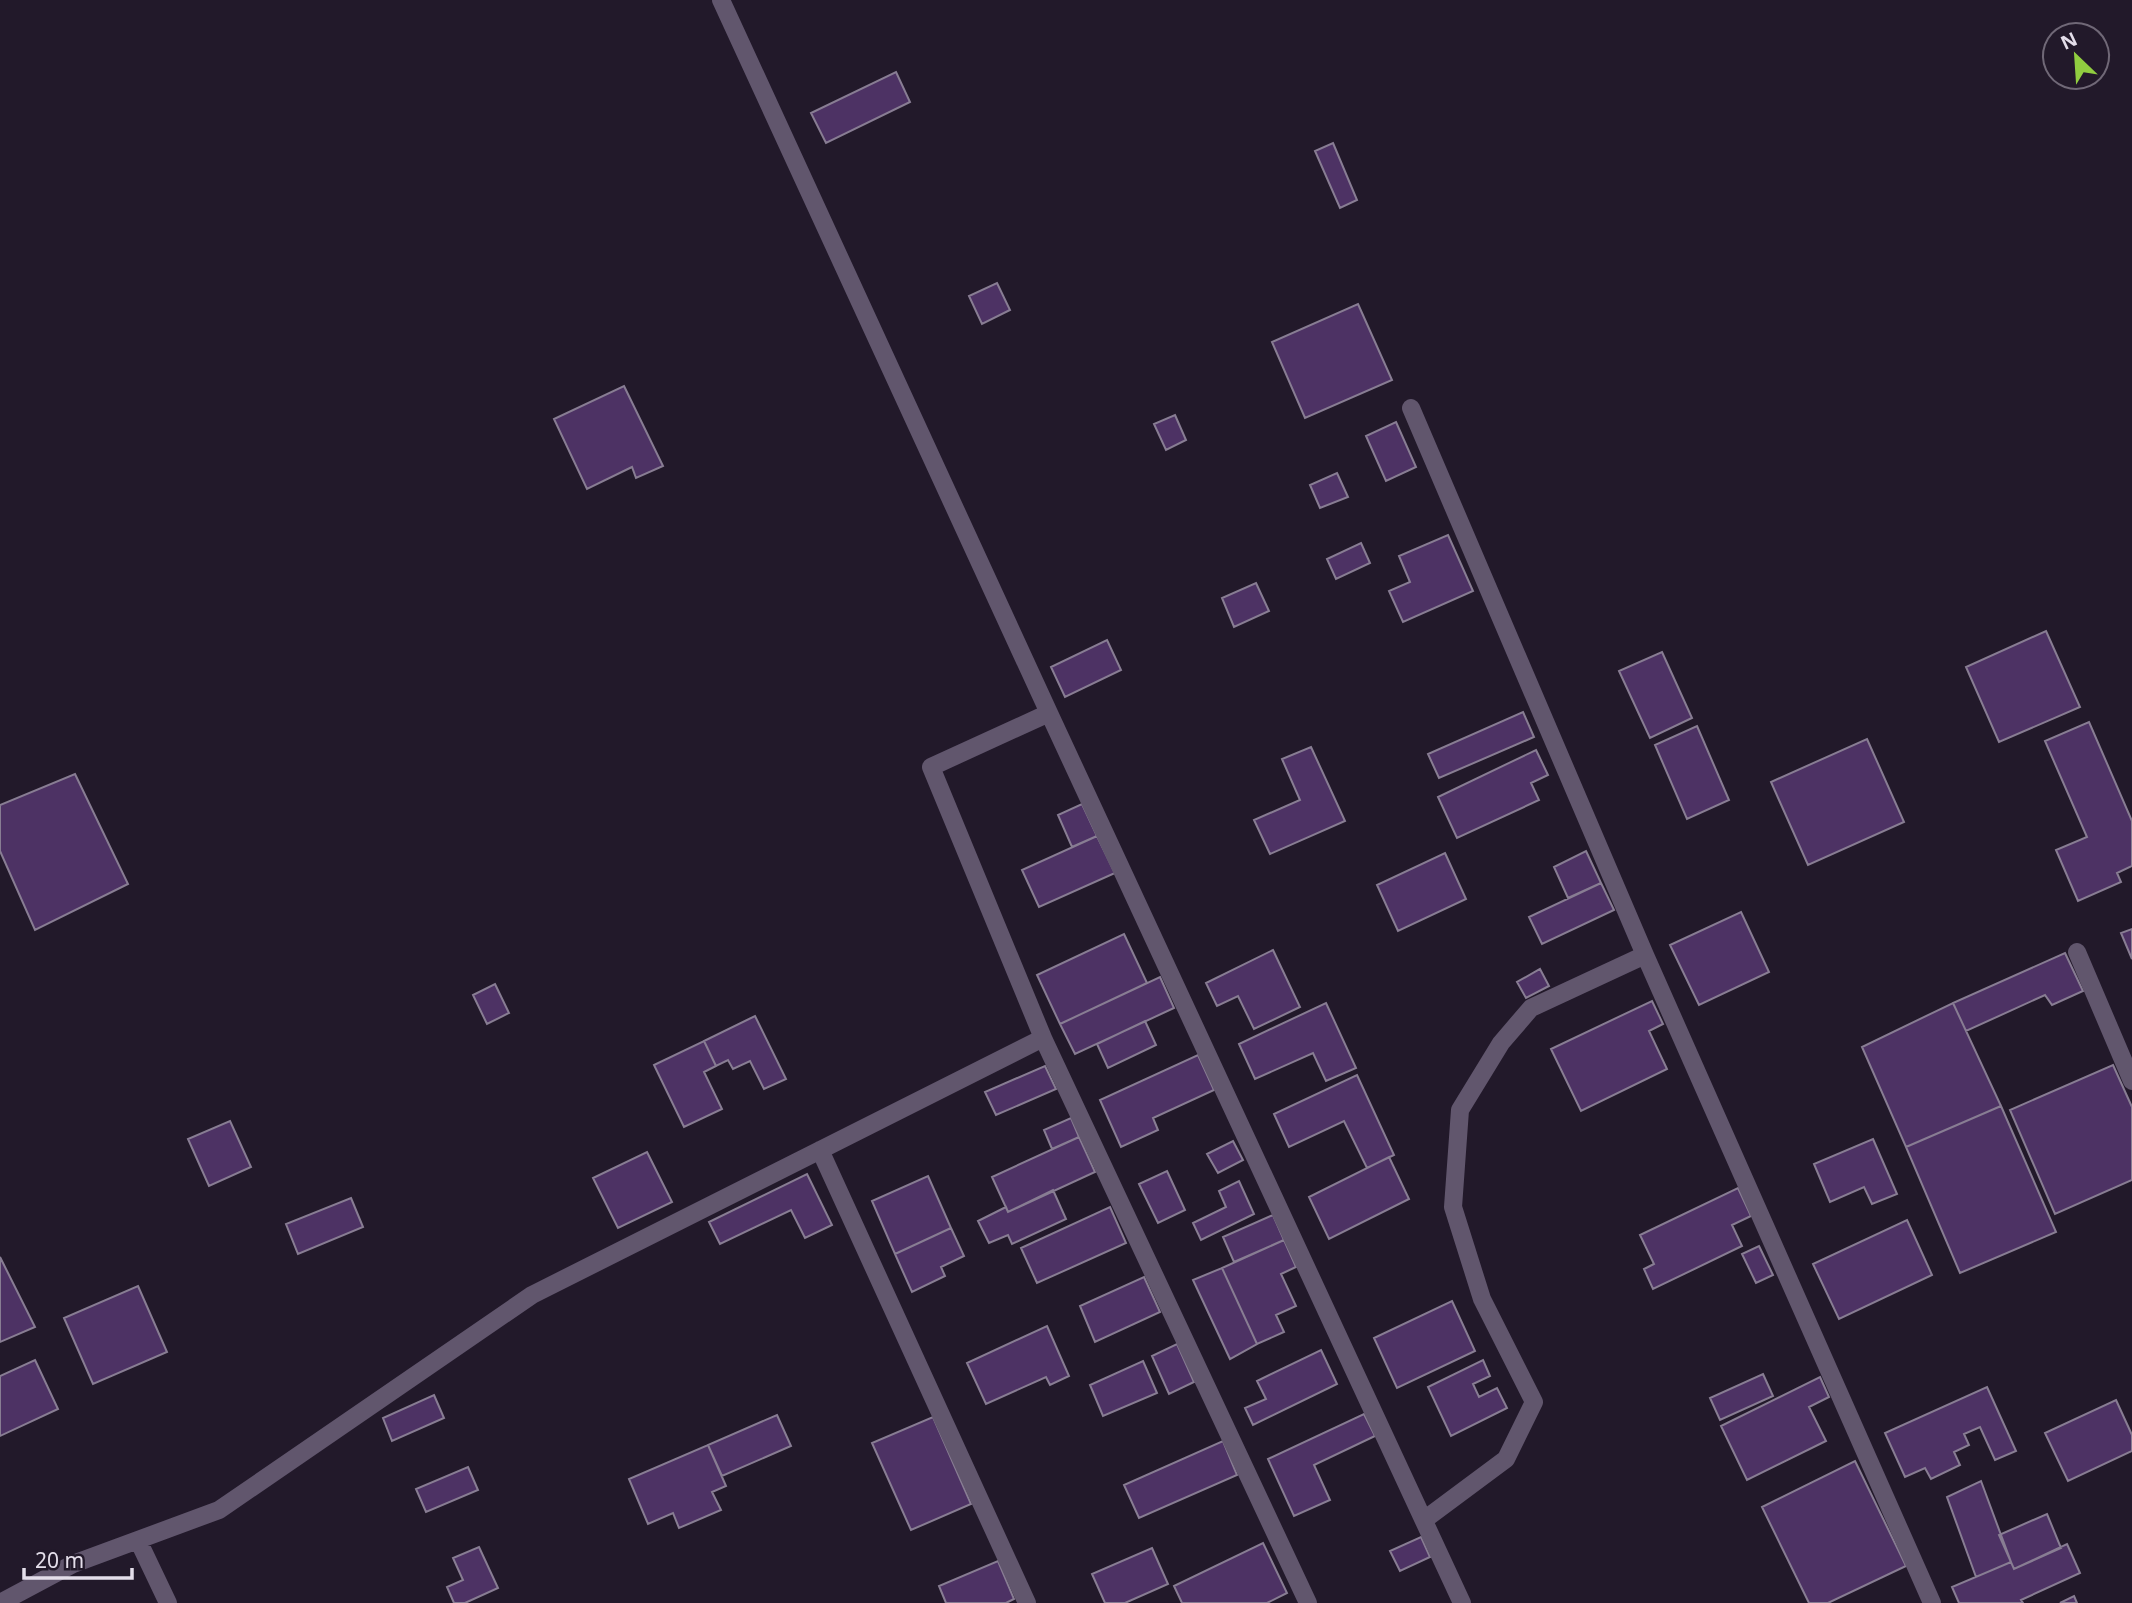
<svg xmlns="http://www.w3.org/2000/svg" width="2132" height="1603" font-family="'Noto Sans',sans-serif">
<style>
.building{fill:#4d3264;stroke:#887d93;stroke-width:2}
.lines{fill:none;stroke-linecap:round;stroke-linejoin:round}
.minor{stroke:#61566d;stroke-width:18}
</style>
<rect width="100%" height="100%" fill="#22192a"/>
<path class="building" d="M 896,72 L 910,102 L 826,143 L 811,113 Z
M 1333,143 L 1357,200 L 1340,208 L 1315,151 Z
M 997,283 L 1010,310 L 982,324 L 969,296 Z
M 1358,304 L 1392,380 L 1305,418 L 1272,342 Z
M 624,386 L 663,466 L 636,478 L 632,467 L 587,489 L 554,419 Z
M 1175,415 L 1186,440 L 1166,450 L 1154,424 Z
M 1396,422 L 1416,467 L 1386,481 L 1366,436 Z
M 1337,473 L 1348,497 L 1320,508 L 1310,485 Z
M 1448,535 L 1473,591 L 1403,622 L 1389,591 L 1410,582 L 1399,556 Z
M 1361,543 L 1370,563 L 1336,579 L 1327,559 Z
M 1256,583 L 1269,611 L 1234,627 L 1222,598 Z
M 2046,631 L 2080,707 L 1999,742 L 1966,667 Z
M 1107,640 L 1121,670 L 1065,697 L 1051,667 Z
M 1662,652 L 1692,718 L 1650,738 L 1619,671 Z
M 1523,712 L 1534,737 L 1439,778 L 1428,754 Z
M 2089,722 L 2132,821 L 2132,866 L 2117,873 L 2121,882 L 2078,901 L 2056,850 L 2087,837 L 2045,741 Z
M 1697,726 L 1729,800 L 1687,819 L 1655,745 Z
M 1867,739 L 1904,822 L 1808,865 L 1771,782 Z
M 1311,747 L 1345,821 L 1270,854 L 1254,820 L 1300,800 L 1282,759 Z
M 1536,750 L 1548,775 L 1531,783 L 1539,800 L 1457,838 L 1438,797 Z
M 75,774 L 128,884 L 35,930 L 0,851 L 0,805 Z
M 1082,804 L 1097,836 L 1072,847 L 1058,815 Z
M 1097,836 L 1115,873 L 1039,907 L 1022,870 Z
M 1586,851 L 1601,883 L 1568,898 L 1554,867 Z
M 1445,853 L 1466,899 L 1398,931 L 1377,885 Z
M 1601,883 L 1614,910 L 1542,944 L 1529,917 Z
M 1741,912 L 1769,972 L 1699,1005 L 1670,945 Z
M 2132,929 L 2132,959 L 2121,933 Z
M 1124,934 L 1147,983 L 1060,1024 L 1037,975 Z
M 1273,950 L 1300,1007 L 1254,1029 L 1238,996 L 1217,1006 L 1206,983 Z
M 2065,953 L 2083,991 L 2052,1005 L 2045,995 L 1966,1031 L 1953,1003 Z
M 1540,969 L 1549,986 L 1526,998 L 1517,982 Z
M 1160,977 L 1174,1008 L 1075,1054 L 1060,1024 Z
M 495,984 L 509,1013 L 487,1024 L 473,995 Z
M 1652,1001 L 1663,1024 L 1649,1031 L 1667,1069 L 1581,1111 L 1551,1049 Z
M 1326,1003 L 1356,1068 L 1326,1081 L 1313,1053 L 1255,1079 L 1239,1044 Z
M 1953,1003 L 2001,1106 L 1906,1147 L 1862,1047 Z
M 755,1016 L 786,1079 L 764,1089 L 750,1061 L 733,1069 L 728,1060 L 716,1066 L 704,1041 Z
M 1145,1021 L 1156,1045 L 1108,1068 L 1097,1044 Z
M 704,1041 L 716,1066 L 704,1072 L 722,1109 L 684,1127 L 654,1065 Z
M 1198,1055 L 1214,1090 L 1153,1118 L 1158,1130 L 1121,1147 L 1100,1100 Z
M 2113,1065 L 2132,1107 L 2132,1180 L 2055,1214 L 2010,1110 Z
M 1045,1066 L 1056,1089 L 996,1115 L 985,1092 Z
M 1357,1075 L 1394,1155 L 1367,1168 L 1344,1121 L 1289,1147 L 1274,1114 Z
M 2001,1106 L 2056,1232 L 1960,1273 L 1906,1147 Z
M 1071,1118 L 1079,1137 L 1052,1149 L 1044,1130 Z
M 230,1121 L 251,1167 L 209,1186 L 188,1139 Z
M 1079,1137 L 1095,1172 L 1008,1212 L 992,1177 Z
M 1873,1139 L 1897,1194 L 1872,1204 L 1864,1187 L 1830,1202 L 1814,1164 Z
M 1233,1141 L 1243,1160 L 1218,1173 L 1207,1154 Z
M 647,1152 L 672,1202 L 618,1228 L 593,1178 Z
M 1389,1157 L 1409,1199 L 1329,1239 L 1309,1197 Z
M 1167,1171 L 1185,1210 L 1158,1223 L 1139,1184 Z
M 807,1174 L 832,1225 L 805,1238 L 791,1210 L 720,1244 L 709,1222 Z
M 928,1176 L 951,1228 L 895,1254 L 872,1201 Z
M 1239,1181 L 1254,1214 L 1201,1240 L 1193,1223 L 1226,1207 L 1219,1191 Z
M 1738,1188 L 1751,1216 L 1732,1225 L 1742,1246 L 1653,1289 L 1644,1269 L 1654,1264 L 1640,1235 Z
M 1053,1190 L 1066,1219 L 1012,1244 L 1008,1235 L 989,1243 L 978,1221 L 1006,1207 L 1008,1212 Z
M 351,1198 L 363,1227 L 298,1254 L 286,1224 Z
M 1110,1207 L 1126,1243 L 1037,1283 L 1021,1248 Z
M 1273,1215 L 1284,1240 L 1234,1262 L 1223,1237 Z
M 1907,1220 L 1932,1275 L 1839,1319 L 1813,1264 Z
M 951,1228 L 964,1256 L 941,1267 L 945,1276 L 912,1292 L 895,1254 Z
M 1284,1240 L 1296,1267 L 1281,1274 L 1296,1306 L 1276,1315 L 1284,1332 L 1257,1344 L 1222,1268 Z
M 1759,1246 L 1773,1275 L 1756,1283 L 1742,1254 Z
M 0,1257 L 35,1327 L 0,1342 Z
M 1222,1268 L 1257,1344 L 1230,1359 L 1193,1280 Z
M 1144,1277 L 1160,1312 L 1095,1342 L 1080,1306 Z
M 138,1286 L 167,1352 L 93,1384 L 64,1318 Z
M 1452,1301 L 1475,1351 L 1397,1388 L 1374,1338 Z
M 1047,1326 L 1069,1376 L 1050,1385 L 1046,1377 L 986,1404 L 967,1363 Z
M 1177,1344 L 1194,1382 L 1169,1394 L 1152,1356 Z
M 1321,1350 L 1337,1384 L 1253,1425 L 1245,1408 L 1266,1399 L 1257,1381 Z
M 35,1360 L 58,1409 L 0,1436 L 0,1376 Z
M 1483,1360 L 1490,1376 L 1473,1384 L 1479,1397 L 1497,1388 L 1507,1408 L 1451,1436 L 1428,1387 Z
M 1143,1361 L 1157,1393 L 1103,1416 L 1090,1385 Z
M 1763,1374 L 1773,1396 L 1720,1420 L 1710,1398 Z
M 1820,1377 L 1829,1397 L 1809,1407 L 1826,1441 L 1747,1480 L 1721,1426 Z
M 1987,1387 L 2016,1451 L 1995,1460 L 1980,1427 L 1964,1434 L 1969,1445 L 1954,1452 L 1960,1465 L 1931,1479 L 1925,1468 L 1905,1477 L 1885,1433 Z
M 434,1395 L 444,1418 L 392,1441 L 383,1418 Z
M 2116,1400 L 2132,1435 L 2132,1451 L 2068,1481 L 2045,1433 Z
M 1364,1414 L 1375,1436 L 1314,1465 L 1330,1500 L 1294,1516 L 1268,1459 Z
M 777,1415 L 791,1446 L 722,1476 L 708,1445 Z
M 933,1417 L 971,1504 L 911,1530 L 872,1443 Z
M 1223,1441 L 1237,1475 L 1139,1518 L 1124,1485 Z
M 708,1445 L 726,1486 L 712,1492 L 721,1510 L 679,1528 L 673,1513 L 648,1524 L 629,1479 Z
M 1855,1461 L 1906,1566 L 1828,1603 L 1809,1603 L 1762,1507 Z
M 468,1467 L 478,1490 L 426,1512 L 416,1489 Z
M 1981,1481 L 2011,1562 L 1976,1577 L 1947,1497 Z
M 2047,1514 L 2061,1548 L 2014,1569 L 1999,1535 Z
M 1421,1537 L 1430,1557 L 1400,1571 L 1390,1551 Z
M 1263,1543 L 1287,1593 L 1267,1603 L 1182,1603 L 1174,1586 Z
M 2067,1544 L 2080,1573 L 2021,1600 L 2023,1603 L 1959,1603 L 1952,1587 L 2011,1562 L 2014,1569 Z
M 479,1547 L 498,1588 L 465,1603 L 454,1603 L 447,1587 L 463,1580 L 453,1558 Z
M 1152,1548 L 1168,1584 L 1125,1603 L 1105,1603 L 1092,1574 Z
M 998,1561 L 1014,1599 L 1006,1603 L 946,1603 L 939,1586 Z
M 2074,1596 L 2077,1603 L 2060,1603 Z"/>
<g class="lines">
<path class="minor" d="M 1411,408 L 1645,955 L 1932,1603
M 1049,713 L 1462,1603
M 2077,952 L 2132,1081
M 1043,1038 L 1308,1603
M 820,1150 L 1027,1603
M 1424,1520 L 1506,1459 L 1534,1402 L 1482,1299 L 1453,1207 L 1460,1110 L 1501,1043 L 1531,1008 L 1645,955
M 138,1540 L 168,1603
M 0,1603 L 73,1564 L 219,1510 L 532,1295 L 1043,1038 L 931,767 L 1049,713 L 721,0"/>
</g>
<g transform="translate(2076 56) rotate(335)"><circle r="33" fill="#22192a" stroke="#706877" stroke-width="2"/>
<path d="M0-5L12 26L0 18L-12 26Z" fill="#90cd40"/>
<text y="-10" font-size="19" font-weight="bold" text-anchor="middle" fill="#e4deea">N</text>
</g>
<path d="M24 1568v10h108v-10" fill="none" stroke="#e4deea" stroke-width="3.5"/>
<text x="35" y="1568" font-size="21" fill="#e4deea" stroke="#22192a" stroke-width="5" paint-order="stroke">20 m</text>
</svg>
